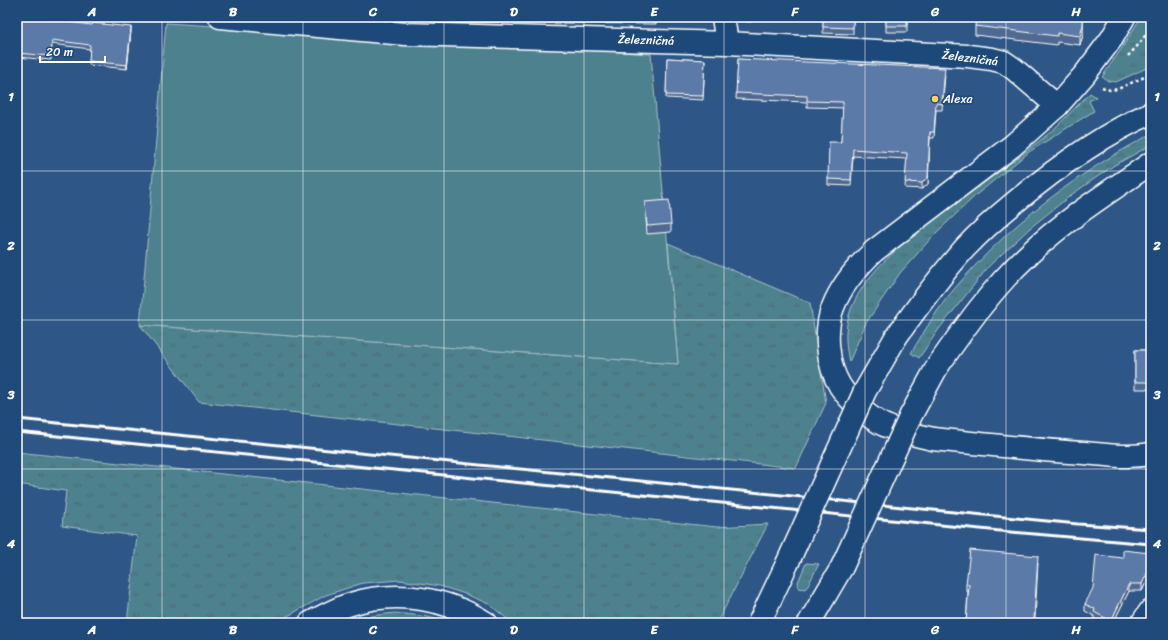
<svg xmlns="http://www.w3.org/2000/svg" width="1168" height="640" font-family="Sriracha,sans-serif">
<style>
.grass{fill:url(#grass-tufts);stroke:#a6c0c6}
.garden{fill:#4e818e;stroke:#a6c0c6}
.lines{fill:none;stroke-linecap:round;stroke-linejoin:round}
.minor-casing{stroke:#fff;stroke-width:25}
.major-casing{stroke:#fff;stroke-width:25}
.path{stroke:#fff;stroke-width:2.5;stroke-dasharray:3 3;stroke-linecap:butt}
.minor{stroke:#1f4a7a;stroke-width:22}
.major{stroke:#1f4a7a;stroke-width:22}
.rail{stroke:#fff;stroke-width:3}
.major-bridge-casing{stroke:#fff;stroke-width:25;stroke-linecap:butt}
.major-bridge{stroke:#1f4a7a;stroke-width:22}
.wall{fill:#4f6990;stroke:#fff}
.shaded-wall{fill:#405575;stroke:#fff}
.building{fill:#5c7aa7;stroke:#fff}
.grid{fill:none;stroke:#fff;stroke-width:1;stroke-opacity:0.55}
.poi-dot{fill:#ffd166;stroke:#1f4a7a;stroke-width:1.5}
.labels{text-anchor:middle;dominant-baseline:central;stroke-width:3.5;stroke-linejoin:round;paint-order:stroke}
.street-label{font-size:12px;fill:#fff;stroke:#1f4a7a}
.poi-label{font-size:12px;fill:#fff;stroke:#1f4a7a;text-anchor:start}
.neatline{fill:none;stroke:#fff;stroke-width:1.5}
.grid-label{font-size:13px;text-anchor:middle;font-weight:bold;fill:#fff}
</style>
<defs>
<pattern id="grass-tufts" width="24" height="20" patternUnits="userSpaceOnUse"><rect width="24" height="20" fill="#4e818e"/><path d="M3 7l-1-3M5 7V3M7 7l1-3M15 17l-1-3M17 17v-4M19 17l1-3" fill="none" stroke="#4d6970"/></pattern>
</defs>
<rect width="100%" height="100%" fill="#2e5686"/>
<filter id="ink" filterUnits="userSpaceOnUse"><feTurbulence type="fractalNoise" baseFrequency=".025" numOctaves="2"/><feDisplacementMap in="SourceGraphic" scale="8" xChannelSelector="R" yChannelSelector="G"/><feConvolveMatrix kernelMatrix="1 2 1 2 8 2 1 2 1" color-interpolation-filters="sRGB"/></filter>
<g filter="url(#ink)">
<path class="grass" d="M 1141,17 L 1151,17 L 1151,66 L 1116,82 L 1108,81 L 1102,77 L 1122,48 Z
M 1090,93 L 1096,97 L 1089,101 L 1094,111 L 1029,152 L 976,195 L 935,234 L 900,273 L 866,323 L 849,362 C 845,342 844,329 851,309 C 868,266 914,235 950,208 C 980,185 1012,163 1042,139 C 1059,126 1074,108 1090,93 Z
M 1151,134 L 1151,145 L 1113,166 L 1071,195 L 1030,228 L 989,266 L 939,329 L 919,358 L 911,353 C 922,335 933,316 946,299 C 991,243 1047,196 1109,158 C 1122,150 1137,142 1151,134 Z
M 668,243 L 810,303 L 826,403 L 796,468 L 199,402 L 140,325 L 678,364 Z
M 17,452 L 717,527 L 768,524 L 717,623 L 512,623 L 489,604 L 465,594 L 440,586 L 400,580 L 363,583 L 326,595 L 286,617 L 279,623 L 127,623 L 137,536 L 62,526 L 66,491 L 17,484 Z
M 806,563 L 819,564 L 807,587 L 805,589 L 799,588 L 798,582 Z
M 395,613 C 413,615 431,616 448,623 L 347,623 C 362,616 379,615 395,613 Z"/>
<path class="garden" d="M 166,23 L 651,54 L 678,364 L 140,325 Z"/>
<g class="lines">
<g class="minor-casing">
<path id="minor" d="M 220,17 L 405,34 L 727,43 L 968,56 L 992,59 L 1004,62 L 1014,69 L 1057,106
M 723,17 L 727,43
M 1142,623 L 1151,610"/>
</g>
<g class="major-casing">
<path id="major" d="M 1124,17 L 1112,38 L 1085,74 L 1057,106 L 1012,146 L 874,251 C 857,267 842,284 833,307 C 824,330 827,365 840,386 C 849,400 866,415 880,423 C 894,431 917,435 933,439 C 983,444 1034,450 1084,453 C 1106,455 1129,458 1151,454
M 896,337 C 918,306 940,276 965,248 C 980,232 997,217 1014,203 C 1056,168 1101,135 1151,113
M 937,367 C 965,327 993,287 1029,254 C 1066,219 1109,192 1151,163
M 310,623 C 323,616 337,608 351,604 C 396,590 447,598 486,623
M 759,623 L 787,564
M 809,623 L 842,567"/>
</g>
<path class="path" d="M 1128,56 L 1140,43 L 1151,27
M 1102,87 L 1110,90 L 1118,89 L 1151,74"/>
<use href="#minor" class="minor"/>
<use href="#major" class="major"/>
<path class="rail" d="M 17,419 L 902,507 L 1078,524 L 1151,529
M 17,432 L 1010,532 L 1151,544"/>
<g class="major-bridge-casing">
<path id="major-bridge" d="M 787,564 L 865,391 L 896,337
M 842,567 L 911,415 L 937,367"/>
</g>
<use href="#major-bridge" class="major-bridge"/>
</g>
<path class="wall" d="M 17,17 L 54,20 L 131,31 L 127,69 L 89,65 L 90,49 L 52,44 L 51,60 L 17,57 Z
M 443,17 L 656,17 L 656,24 L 443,22 Z
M 735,17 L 751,17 L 751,22 L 736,21 Z
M 823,17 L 853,17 L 853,34 L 823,33 Z
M 886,17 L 907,17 L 907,32 L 886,32 Z
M 1083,17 L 1083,35 L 1080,45 L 1057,42 L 1057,45 L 975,35 L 975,26 Z
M 667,58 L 705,60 L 703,100 L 666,98 Z
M 738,59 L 945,75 L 942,110 L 936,110 L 934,138 L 930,138 L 928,184 L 922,189 L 905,188 L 907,159 L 853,156 L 851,186 L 828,185 L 828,179 L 841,142 L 843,108 L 807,107 L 807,102 L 736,99 Z
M 645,202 L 671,224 L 671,232 L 647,234 Z
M 1135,350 L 1151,350 L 1151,389 L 1135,389 Z
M 1123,558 L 1150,559 L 1149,576 L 1142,591 L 1129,591 L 1113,623 L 1102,623 L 1094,619 L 1094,616 L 1085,611 L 1085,604 Z
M 1038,563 L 1035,619 L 966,623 L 968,591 L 966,591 L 966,584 Z"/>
<path class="shaded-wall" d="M 1083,17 L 1083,35 L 1080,45 L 1080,36 Z
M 131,27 L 131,31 L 127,69 L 127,65 Z
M 930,132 L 928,184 L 922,189 L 922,183 Z
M 1150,553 L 1149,576 L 1142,591 L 1142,584 Z
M 1129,584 L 1129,591 L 1113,623 L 1111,623 L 1111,621 Z"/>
<path class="building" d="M 17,17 L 54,17 L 54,20 L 92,25 L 93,23 L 131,27 L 127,65 L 89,61 L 90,45 L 52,40 L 51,56 L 17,53 Z
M 443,17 L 656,17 L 656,20 L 443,18 Z
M 823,17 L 853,17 L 853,28 L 823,27 Z
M 886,17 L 907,17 L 907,26 L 886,26 Z
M 976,17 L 1083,17 L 1083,25 L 1080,36 L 1057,33 L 1057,36 L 975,26 Z
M 667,58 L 705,60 L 703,96 L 666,95 Z
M 738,59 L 945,68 L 942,104 L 936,103 L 934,132 L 930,132 L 928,177 L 922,183 L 905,182 L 907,153 L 853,149 L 851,180 L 828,179 L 829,142 L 841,142 L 843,102 L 807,101 L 807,96 L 736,93 Z
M 669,200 L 671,224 L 647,226 L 645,202 Z
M 1135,350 L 1151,350 L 1151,382 L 1135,382 Z
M 970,550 L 1038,556 L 1034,619 L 1051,620 L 1051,623 L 966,623 L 969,584 L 966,584 Z
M 1123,550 L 1150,553 L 1149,569 L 1142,584 L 1129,584 L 1111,621 L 1094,612 L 1095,609 L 1085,604 L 1093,588 L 1096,555 L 1123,558 Z"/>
</g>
<path class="grid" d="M 162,17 L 162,623M 303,17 L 303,623M 444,17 L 444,623M 584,17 L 584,623M 724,17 L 724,623M 865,17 L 865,623M 1006,17 L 1006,623M 17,171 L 1151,171M 17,320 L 1151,320M 17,469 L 1151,469"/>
<circle class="poi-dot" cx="935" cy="99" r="4"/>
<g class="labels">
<g class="street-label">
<text transform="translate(646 40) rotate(2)">Železničná</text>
<text transform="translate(970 58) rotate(7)">Železničná</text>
</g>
<g class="poi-label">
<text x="943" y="99">Alexa</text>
</g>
</g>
<rect width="1168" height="640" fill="none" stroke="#1f4a7a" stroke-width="44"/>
<path d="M40 56v6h65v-6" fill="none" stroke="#ffffff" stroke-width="2"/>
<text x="46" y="56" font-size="12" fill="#ffffff" stroke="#1f4a7a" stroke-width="3" paint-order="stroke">20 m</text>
<rect x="22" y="22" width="1124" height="596" class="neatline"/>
<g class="grid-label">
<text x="92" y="16">A</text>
<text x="233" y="16">B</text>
<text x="373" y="16">C</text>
<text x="514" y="16">D</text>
<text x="654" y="16">E</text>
<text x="795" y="16">F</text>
<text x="935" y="16">G</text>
<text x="1076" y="16">H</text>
<text x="11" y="101">1</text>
<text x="1157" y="101">1</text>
<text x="11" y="250">2</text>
<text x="1157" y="250">2</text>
<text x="11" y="399">3</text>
<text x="1157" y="399">3</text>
<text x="11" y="548">4</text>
<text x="1157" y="548">4</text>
<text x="92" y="634">A</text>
<text x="233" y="634">B</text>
<text x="373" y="634">C</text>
<text x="514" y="634">D</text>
<text x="654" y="634">E</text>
<text x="795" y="634">F</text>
<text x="935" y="634">G</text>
<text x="1076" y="634">H</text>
</g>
</svg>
